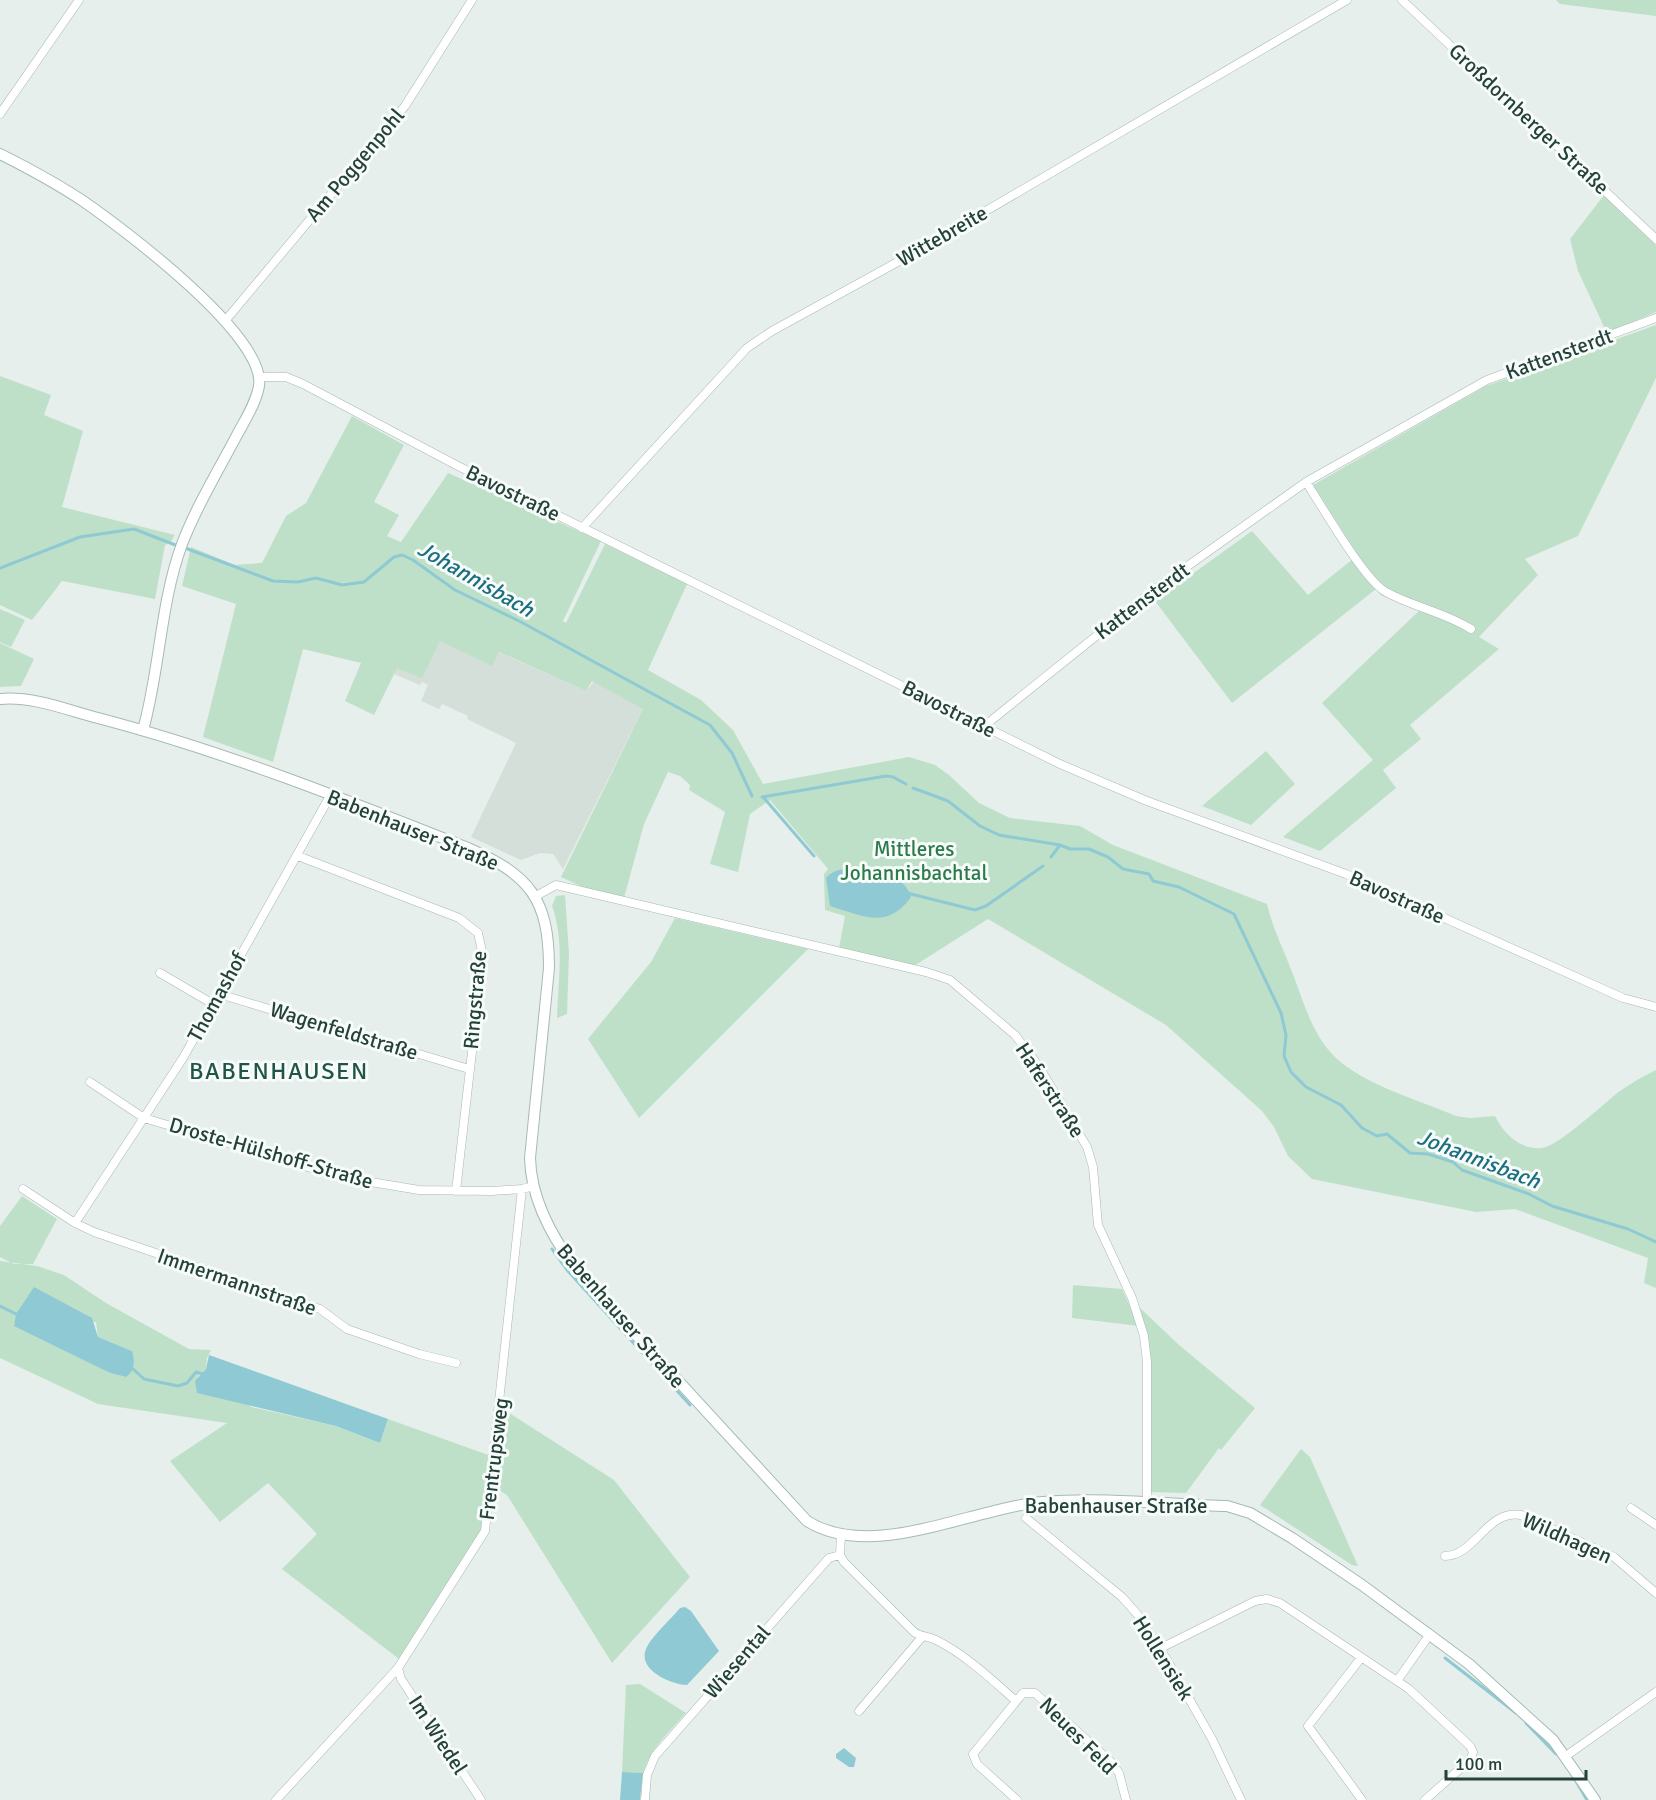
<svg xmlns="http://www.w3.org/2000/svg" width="1656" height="1800" font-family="Signika,sans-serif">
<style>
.built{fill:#d4dfda}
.green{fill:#bfe0c8;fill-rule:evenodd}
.water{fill:#8ec9d4}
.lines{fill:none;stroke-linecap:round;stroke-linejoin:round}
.stream{stroke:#8ec9d4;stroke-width:3}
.street-casing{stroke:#a8b8b2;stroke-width:9}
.secondary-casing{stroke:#a4bbb3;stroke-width:12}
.street{stroke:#fff;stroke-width:8}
.secondary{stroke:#fff;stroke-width:10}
.labels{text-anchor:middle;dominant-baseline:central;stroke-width:6;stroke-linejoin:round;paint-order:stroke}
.street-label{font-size:21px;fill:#24423a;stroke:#f7fbf9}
.park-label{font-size:21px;fill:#2d7a4b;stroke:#f7fbf9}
.water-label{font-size:22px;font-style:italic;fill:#1c6f80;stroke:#f7fbf9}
.quarter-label{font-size:24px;letter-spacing:1.5px;fill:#1f5548;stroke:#f7fbf9}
</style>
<rect width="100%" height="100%" fill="#e6efeb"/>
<path class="built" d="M 415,629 L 492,665 L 498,652 L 586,691 L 595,680 L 644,707 L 563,869 L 553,854 L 540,853 L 521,860 L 471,837 L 516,743 L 467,719 L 468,716 L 442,704 L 439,709 L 421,701 L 428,685 L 422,682 L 420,685 L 394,674 Z"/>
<path class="green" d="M 1556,0 L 1656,0 L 1656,16 L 1560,4 Z
M 1604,195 L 1656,245 L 1656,312 L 1607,333 L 1578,271 L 1570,239 Z
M 1656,325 L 1656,378 L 1578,536 L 1525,559 L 1538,575 L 1479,637 L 1499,649 L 1410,725 L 1421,739 L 1383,770 L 1396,788 L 1320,851 L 1283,837 L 1373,760 L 1322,703 L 1420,610 L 1381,595 L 1376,589 L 1232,703 L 1155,601 L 1252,531 L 1308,595 L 1358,555 L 1313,485 L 1486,386 Z
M 0,376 L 51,395 L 44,415 L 83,431 L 62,507 L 175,535 L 170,543 L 165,545 L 155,599 L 62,581 L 32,620 L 0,605 Z
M 352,416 L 404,445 L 374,502 L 399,515 L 387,536 L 401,542 L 448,473 L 601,541 L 563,621 L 566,623 L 605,544 L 687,584 L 648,670 L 701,700 L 733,730 L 763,784 L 909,757 L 935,765 L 949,775 L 979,803 L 1010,818 L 1080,826 L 1113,845 L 1267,904 C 1273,930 1285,952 1294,977 C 1305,1006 1313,1036 1336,1058 C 1365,1085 1419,1100 1456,1116 L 1470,1118 L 1495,1116 C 1504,1134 1520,1150 1542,1148 C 1559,1146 1604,1103 1620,1091 C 1631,1083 1644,1076 1656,1070 L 1656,1288 L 1644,1283 L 1648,1258 L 1515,1209 L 1476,1212 L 1312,1179 L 1288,1156 L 1274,1127 L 1262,1111 L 1166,1025 L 988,919 L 914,966 L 839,948 L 845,916 L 825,910 L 824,874 L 828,869 L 770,800 L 750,814 L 738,872 L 710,864 L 725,812 L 689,790 L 690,785 L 680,776 L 668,772 L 644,824 L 624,898 L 587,889 L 561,877 L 643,709 L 592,681 L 586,691 L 499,652 L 492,666 L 440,641 L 422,678 L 397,668 L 374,715 L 345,701 L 361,663 L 303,649 L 273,762 L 203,737 L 236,604 L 182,586 L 191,547 L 235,565 L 262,563 L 286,516 L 306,503 Z
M 0,609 L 25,620 L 11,647 L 0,642 Z
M 0,643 L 34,659 L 21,686 L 0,687 Z
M 1266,751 L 1295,784 L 1251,825 L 1202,806 Z
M 565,895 L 569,954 L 567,1014 L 557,1018 C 558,981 565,941 552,906 L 556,896 Z
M 675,918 L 808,949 L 639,1118 L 588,1039 L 651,962 Z
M 22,1196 L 57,1219 L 33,1264 L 14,1264 L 0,1257 L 0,1226 Z
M 0,1261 L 37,1266 L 64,1275 L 106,1303 L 189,1349 L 211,1350 L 207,1358 L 206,1369 L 198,1377 L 252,1407 L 336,1426 L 380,1443 L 388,1419 L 491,1456 L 483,1529 L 399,1659 L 282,1569 L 317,1534 L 268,1483 L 220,1522 L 170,1461 L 227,1423 L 98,1404 L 0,1358 ZM 96,1322 L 98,1337 L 132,1351 L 126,1377 L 110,1373 L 13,1323 Z
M 1073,1285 L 1122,1289 L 1139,1326 L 1072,1318 Z
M 1140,1308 L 1179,1345 L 1255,1408 L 1221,1450 L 1219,1448 L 1186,1493 L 1151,1492 L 1148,1341 Z
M 503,1409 L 614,1480 L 690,1577 L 612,1663 L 507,1495 L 495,1488 Z
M 1301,1449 L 1310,1457 L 1358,1566 L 1352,1565 L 1260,1505 Z
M 640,1684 L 686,1713 C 669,1732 651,1748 643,1773 L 622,1772 L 626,1685 Z"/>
<path class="water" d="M 870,868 C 888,873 905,878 911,897 C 887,931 861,915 830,906 L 826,878 C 835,866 856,869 870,868 Z
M 34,1287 L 92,1318 L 98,1337 L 132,1351 C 135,1361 135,1371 126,1377 L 110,1373 L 14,1326 L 16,1314 Z
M 209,1355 L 388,1419 L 380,1443 L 336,1426 L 197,1393 L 195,1381 L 206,1369 Z
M 685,1607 L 691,1611 L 719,1651 L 687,1685 C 672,1685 637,1670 646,1649 C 651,1637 672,1618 680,1608 Z
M 844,1748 L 856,1758 L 854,1767 L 849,1767 L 836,1758 L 836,1754 Z
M 622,1772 L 643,1773 L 640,1800 L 620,1800 Z"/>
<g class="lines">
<path class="stream" d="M 185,548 L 273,581 L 298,582 L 316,578 L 342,585 L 364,582 L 394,557 L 402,555 L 413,560 L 455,590 L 521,622 L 710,725 L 732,753 L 752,796
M 0,568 L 80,537 L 134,529 L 178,546
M 913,788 L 948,801 L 980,826 L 999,835 L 1060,845
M 762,797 L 886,776 L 893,777 L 906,784
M 764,798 L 814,856
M 1051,857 L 1060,845 L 1070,849 L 1089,849 L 1108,857 L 1123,869 L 1149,874 L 1153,881 L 1179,887 L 1234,914 L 1281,1013 L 1286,1035 L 1284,1056 L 1291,1072 L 1306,1087 L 1341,1105 L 1362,1128 L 1377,1136 L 1387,1134 L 1410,1153 L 1428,1154 L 1453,1162 L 1462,1170 L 1529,1194 L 1552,1206 L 1628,1229 L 1656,1242
M 907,893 L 975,910 L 986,906 L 1043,866
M 552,1249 L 567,1270 L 690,1405
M 0,1306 L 16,1314
M 133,1369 L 144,1379 L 178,1386 L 187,1383 L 196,1372 L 203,1374
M 1445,1658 L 1516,1713
M 1526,1723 L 1556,1754
M 1576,1781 L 1587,1800"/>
<g class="street-casing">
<path id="street" d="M 1402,0 L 1656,239
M 0,114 L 79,0
M 225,321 L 405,106 L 472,0
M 259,377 L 286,377 L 303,384 L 458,466 L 1060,764 L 1147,801 L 1346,874 L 1623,998 L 1656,1007
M 1306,482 C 1322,506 1364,580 1386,592 C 1413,607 1444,612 1471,629
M 582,528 L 747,348 L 772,331 L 914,253 L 1347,0
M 983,727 L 1151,592 L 1306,482 L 1487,380 L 1656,318
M 298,856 L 459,918 L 478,933 L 483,956 L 456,1191
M 536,896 L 556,885 L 926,972 L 950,980 L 1015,1035 L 1038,1065 L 1087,1147 L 1093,1167 L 1098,1225 L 1132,1298 L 1144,1336 L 1147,1362 L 1147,1503
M 160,973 L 213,1004
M 219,994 L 469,1069
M 90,1082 L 144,1118 L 341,1177 L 419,1190 L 492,1191 L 522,1189 L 534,1186
M 23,1189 L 75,1223 L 94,1232 L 320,1309 L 347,1329 L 419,1354 L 456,1363
M 75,1223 L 183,1058 L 330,796
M 1631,1508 L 1656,1525
M 1026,1518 L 1122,1597 L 1137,1614 L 1167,1660 L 1212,1739 L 1241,1800
M 841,1535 L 840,1555 L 844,1562 L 914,1632 C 921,1637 928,1636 936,1640 C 966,1655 991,1679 1016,1701
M 1445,1556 C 1475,1556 1487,1509 1521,1515 L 1614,1557 L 1656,1593
M 1161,1648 L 1255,1601 L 1267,1599 L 1280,1603 L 1409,1689 L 1470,1746 L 1473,1752 L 1471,1759 L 1425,1800
M 1361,1658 L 1308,1726 L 1362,1800
M 398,1668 L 401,1679 L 481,1800
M 1397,1681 L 1430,1634
M 859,1711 L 922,1637
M 1566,1756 L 1656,1692
M 276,1800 L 398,1668 L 485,1531 L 522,1189
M 645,1800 L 647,1775 L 655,1756 L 829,1558 L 840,1555
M 1017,1800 L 977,1764 L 973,1754 L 1023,1693 L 1035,1693 L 1112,1763 L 1119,1773 L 1126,1800"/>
</g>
<g class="secondary-casing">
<path id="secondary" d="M 0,154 C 28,168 56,183 83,201 C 122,228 267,336 259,386 C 256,403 245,420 237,435 C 218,471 196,507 182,544 C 160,604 160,670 143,730
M 0,699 C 33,696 67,710 98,718 C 224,751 347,800 468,848 C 530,875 549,899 549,968 L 530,1158 C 531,1202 554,1241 580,1274 L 807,1521 C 872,1562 971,1508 1043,1502 C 1104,1497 1166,1504 1227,1506 L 1250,1513 L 1292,1538 L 1362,1585 L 1469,1664 L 1553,1740 L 1595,1800"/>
</g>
<use href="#street" class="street"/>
<use href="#secondary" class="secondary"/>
</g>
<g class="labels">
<g class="street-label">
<text transform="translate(1529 119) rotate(43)">Großdornberger Straße</text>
<text transform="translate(355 165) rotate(-50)">Am Poggenpohl</text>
<text transform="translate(942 236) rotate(-30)">Wittebreite</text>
<text transform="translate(1559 354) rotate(-20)">Kattensterdt</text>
<text transform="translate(513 493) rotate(26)">Bavostraße</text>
<text transform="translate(1142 601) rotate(-37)">Kattensterdt</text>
<text transform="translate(949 709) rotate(27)">Bavostraße</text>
<text transform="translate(413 830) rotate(22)">Babenhauser Straße</text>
<text transform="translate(1397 897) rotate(24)">Bavostraße</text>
<text transform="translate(217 997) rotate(-61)">Thomashof</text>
<text transform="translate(475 1000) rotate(-85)">Ringstraße</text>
<text transform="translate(344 1031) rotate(17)">Wagenfeldstraße</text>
<text transform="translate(1050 1090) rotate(57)">Haferstraße</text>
<text transform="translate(271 1153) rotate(16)">Droste-Hülshoff-Straße</text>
<text transform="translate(237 1282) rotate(19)">Immermannstraße</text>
<text transform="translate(621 1316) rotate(49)">Babenhauser Straße</text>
<text transform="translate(494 1459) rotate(-83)">Frentrupsweg</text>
<text x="1116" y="1506">Babenhauser Straße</text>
<text transform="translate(1567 1538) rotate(24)">Wildhagen</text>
<text transform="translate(1163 1658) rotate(58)">Hollensiek</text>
<text transform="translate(737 1662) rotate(-49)">Wiesental</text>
<text transform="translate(438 1735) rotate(57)">Im Wiedel</text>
<text transform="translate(1078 1736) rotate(45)">Neues Feld</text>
</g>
<g class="park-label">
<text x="914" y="849">Mittleres<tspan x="914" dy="24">Johannisbachtal</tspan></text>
</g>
<g class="water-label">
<text transform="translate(476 579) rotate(30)">Johannisbach</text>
<text transform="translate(1479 1159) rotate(21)">Johannisbach</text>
</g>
<g class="quarter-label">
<text x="279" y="1071">BABENHAUSEN</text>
</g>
</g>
<path d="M1446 1770v9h140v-9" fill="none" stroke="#24423a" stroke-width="3"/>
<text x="1455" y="1770" font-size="18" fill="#24423a" stroke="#f7fbf9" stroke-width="4.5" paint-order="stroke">100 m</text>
</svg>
